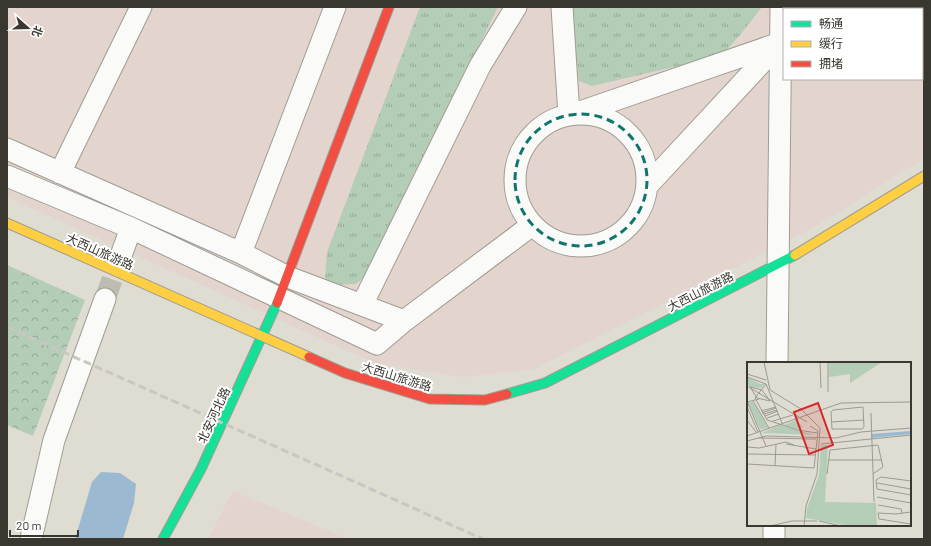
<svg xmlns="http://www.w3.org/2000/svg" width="931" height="546" font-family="Barlow,'Noto Sans SC',sans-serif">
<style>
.commercial{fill:#e4d4ce;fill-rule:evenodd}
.grass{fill:url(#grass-tufts)}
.forest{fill:url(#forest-crowns)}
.water{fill:#9bbad1}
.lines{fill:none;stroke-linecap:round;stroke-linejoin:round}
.street-tunnel{stroke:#bebbb1;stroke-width:21;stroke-dasharray:21 10;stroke-linecap:butt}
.street-casing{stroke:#9f9c93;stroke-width:23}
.fast-casing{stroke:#9f9c93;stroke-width:11}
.slow-casing{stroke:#9f9c93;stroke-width:11}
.jam-casing{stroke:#9f9c93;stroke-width:11}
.street{stroke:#fafaf8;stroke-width:21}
.fast{stroke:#16e098;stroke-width:9}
.slow{stroke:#ffcf43;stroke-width:9}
.jam{stroke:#f24e42;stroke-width:9}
.rail{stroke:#c8c7c4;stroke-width:3;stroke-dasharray:8 4;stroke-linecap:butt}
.marked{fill:none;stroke:#0f766e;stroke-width:3;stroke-dasharray:8 5;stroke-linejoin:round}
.labels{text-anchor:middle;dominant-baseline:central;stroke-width:4;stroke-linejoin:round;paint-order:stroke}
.street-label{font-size:12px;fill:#3a3730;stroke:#fff}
.inset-road{fill:none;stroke:#9d9a91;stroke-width:1}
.view{fill:#d62828;fill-opacity:0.15;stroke:#d62828;stroke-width:2}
.inset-edge{fill:none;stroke:#3a3730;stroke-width:2}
</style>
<defs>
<pattern id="grass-tufts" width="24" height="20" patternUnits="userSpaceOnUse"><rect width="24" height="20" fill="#b3cdb7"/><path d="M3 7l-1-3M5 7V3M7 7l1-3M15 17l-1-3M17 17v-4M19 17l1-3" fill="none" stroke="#93a795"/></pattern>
<pattern id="forest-crowns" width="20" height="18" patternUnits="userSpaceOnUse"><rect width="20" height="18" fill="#b3cdb7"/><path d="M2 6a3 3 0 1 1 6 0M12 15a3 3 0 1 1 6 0" fill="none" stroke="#93a795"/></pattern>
</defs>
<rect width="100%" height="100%" fill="#dfdcd1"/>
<path class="commercial" d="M 7,7 L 924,7 L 924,158 L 813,228 L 534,369 L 463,377 L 375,363 L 7,197 ZM 784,9 L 922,9 L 922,79 L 784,79 Z
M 233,491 L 348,539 L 208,539 Z"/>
<path class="grass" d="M 420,7 L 498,7 L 364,278 L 355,284 L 331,285 L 325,278 L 327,252 Z
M 571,7 L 762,7 L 740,35 L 721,56 L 592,86 L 579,81 Z"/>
<path class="forest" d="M 7,265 L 85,300 L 33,436 L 7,425 Z"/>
<path class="water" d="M 101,472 L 120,473 L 136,484 L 134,503 L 123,539 L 75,539 L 92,482 Z"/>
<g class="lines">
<path class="street-tunnel" d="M 105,299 L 119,261"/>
<g class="street-casing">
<path id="street" d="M 562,7 L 569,115
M 824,9 L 827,7
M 580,112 L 780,43
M515 180a66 66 0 1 1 132 0a66 66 0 1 1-132 0Z
M 7,149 L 241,253 L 288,277 L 404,321
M 60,173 L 141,7
M 7,176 L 131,228 L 377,344 L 404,321 L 532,225
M 647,186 L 777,46
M 241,253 L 335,7
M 119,261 L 131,228
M 362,305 L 480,66 L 516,7
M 777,363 L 781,7
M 31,539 L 54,440 L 105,299
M 774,539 L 774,525"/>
</g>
<g class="fast-casing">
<path id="fast" d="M 507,394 L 545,383 L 795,255
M 163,539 L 201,469 L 277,303"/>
</g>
<g class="slow-casing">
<path id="slow" d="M 7,223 L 309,357
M 795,255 L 924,176"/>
</g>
<g class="jam-casing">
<path id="jam" d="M 277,303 L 389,7
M 309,357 L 345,373 L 430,399 L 485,400 L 507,394"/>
</g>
<use href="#street" class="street"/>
<use href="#fast" class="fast"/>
<use href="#slow" class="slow"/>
<use href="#jam" class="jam"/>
<path class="rail" d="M 7,327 L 483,539"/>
</g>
<path class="marked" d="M515 180a66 66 0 1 1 132 0a66 66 0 1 1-132 0Z"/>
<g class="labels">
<g class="street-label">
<text transform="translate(100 251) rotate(24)">大西山旅游路</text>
<text transform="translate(700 291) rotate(-27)">大西山旅游路</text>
<text transform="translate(397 376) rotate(17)">大西山旅游路</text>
<text transform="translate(213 415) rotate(-65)">北安河北路</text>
</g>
</g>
<g transform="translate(747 362)">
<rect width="164" height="164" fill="#dfdcd1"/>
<path d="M 0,15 L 13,22 L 18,22 L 14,26 L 3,25 L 0,22 ZM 1,40 L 6,40 L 21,66 L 13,67 ZM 49,58 L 56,65 L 50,67 L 37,63 ZM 33,63 L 53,69 L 69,73 L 15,71 Z" fill="#b3cdb7"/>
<path d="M 82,0 L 135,0 L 103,21 L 103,12 L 82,15 ZM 74,83 L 81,83 L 78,140 L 129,141 L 130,164 L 103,164 L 59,156 L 60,147 L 72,113 Z" fill="#b3cdb7"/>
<path d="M 164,69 L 164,72 L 124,76 L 124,72 Z" fill="#9bbad1"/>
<path class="inset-road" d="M 17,0 L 23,28 L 54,47 L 73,66 L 70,112 L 59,144 L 57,164M 73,0 L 74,26M 81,0 L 81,30M 0,12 L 19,18M 0,15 L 19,22 L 35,61M 19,22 L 8,36 L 20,58 L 51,68 L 70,71M 0,24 L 60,60M 3,25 L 15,28 L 23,39 L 10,36 ZM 0,39 L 19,84M 6,39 L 22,66M 0,40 L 12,37M 0,45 L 11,70M 116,45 L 117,65 L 115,67 L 85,67 L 84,50 L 86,48 ZM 14,49 L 29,45M 15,51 L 29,46M 124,51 L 127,140M 17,52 L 30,48M 18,54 L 31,49M 20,56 L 32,52M 0,58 L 9,70M 26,59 L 46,53M 84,60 L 117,58M 0,74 L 94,41 L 164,40M 12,76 L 69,77M 0,79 L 19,74 L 89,76 L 114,70 L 164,66M 39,82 L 69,87M 74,82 L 164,73M 0,85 L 12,86 L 39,80 L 47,83M 0,92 L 68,93M 81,98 L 135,98M 0,102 L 67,106 L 71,69 L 63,64M 28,104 L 29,82M 80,112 L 83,88 L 131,83 L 136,105 L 126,112M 164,119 L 134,115 L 129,118 L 130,127 L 164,133M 130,121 L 164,127M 130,135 L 164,141M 131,143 L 154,147 L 155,151M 164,150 L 149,152 L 131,151 L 132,157 L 164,162M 72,159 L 94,164M 23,164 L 45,159 L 70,159"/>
<path class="view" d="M 71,41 L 86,83 L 62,92 L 47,50 Z"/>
<rect width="164" height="164" class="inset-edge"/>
</g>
<rect width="931" height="546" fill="none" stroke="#3a3730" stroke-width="16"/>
<rect x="783" y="8" width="140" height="72" fill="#ffffff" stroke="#b0afac"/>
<rect x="791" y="21" width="20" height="6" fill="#16e098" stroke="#b0afac"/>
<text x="819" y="28" font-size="12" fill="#3a3730">畅通</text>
<rect x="791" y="41" width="20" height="6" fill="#ffcf43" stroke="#b0afac"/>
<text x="819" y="48" font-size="12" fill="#3a3730">缓行</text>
<rect x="791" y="61" width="20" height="6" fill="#f24e42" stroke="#b0afac"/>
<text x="819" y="68" font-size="12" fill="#3a3730">拥堵</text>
<g transform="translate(28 28) rotate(110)" stroke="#ffffff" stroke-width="3" paint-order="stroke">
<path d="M0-3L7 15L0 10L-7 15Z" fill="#3a3730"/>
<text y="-6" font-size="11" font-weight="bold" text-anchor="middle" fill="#3a3730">北</text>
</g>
<path d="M10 530v6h68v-6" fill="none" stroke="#3a3730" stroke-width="2"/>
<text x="16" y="530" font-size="12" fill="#3a3730" stroke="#ffffff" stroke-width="3" paint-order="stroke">20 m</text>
</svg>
